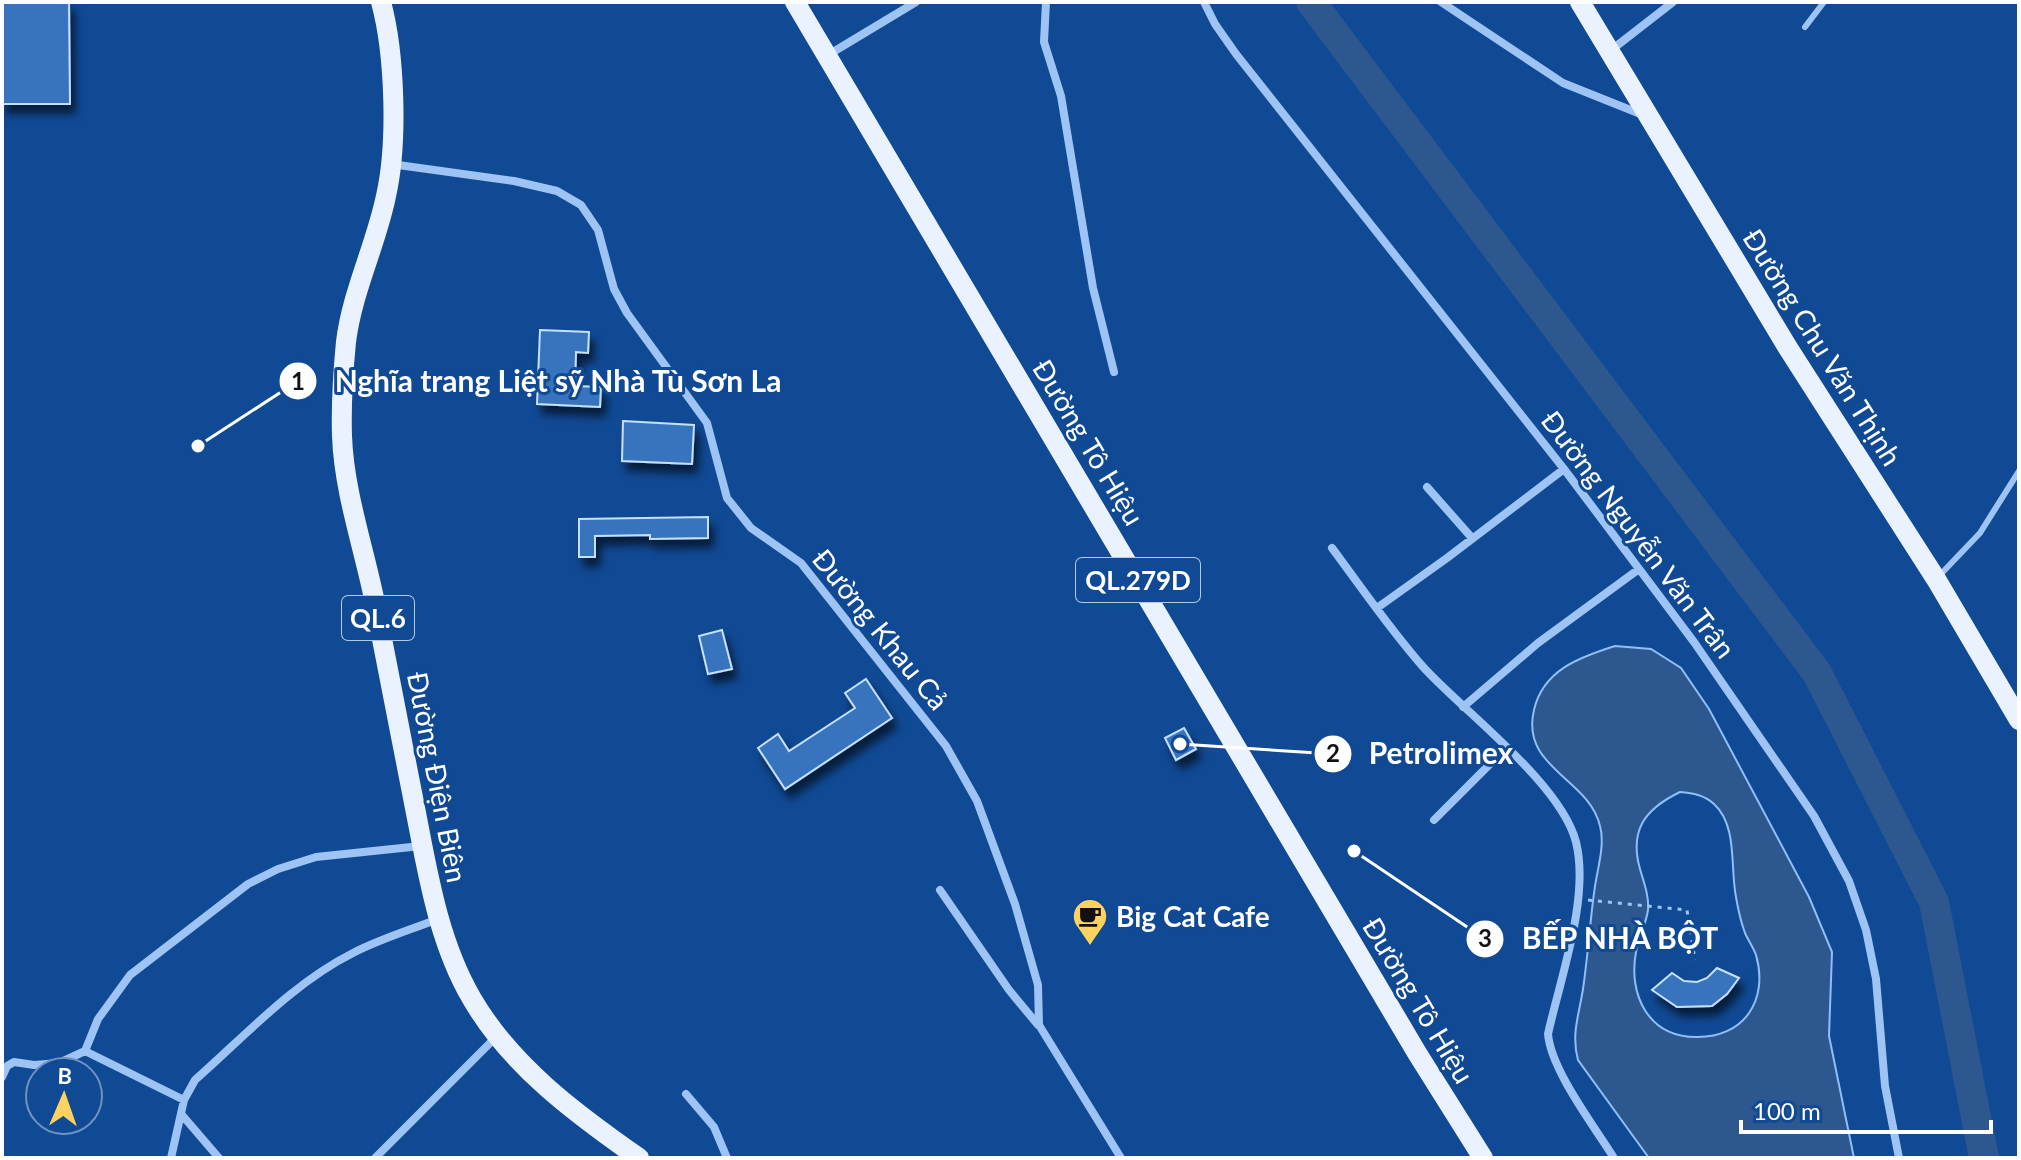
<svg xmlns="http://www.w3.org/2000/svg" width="2021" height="1160" font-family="Lato,sans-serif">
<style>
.water{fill:#2c578f;stroke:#8fbff7;stroke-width:2;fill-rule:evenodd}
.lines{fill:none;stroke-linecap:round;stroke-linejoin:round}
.river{stroke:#2c578f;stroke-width:30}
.building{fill:#3873bd;stroke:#c5dffe;stroke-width:2;filter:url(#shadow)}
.path{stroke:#9dc4f4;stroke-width:3;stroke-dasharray:4 6;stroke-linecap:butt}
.service{stroke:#9dc4f4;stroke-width:6}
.minor{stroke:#9dc4f4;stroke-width:8}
.primary{stroke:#eaf2ff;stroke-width:20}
.labels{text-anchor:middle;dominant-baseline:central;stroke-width:6;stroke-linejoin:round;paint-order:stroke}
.shield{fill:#104994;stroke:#b7c8df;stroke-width:2}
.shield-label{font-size:26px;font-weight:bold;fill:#fff}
.street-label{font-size:28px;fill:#fff;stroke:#104994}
.poi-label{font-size:28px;font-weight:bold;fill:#fff;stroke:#104994;text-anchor:start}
.leader{fill:none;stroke:#fff;stroke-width:3}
.callout-dot{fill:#fff;stroke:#104994;stroke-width:3}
.mark-label{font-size:24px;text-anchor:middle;font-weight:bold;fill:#111}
.callout-label{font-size:30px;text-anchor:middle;font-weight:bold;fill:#fff;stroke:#104994;stroke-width:6;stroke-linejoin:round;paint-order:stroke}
</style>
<defs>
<filter id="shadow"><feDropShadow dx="5" dy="9" stdDeviation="4" flood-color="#0009"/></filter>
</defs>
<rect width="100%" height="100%" fill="#104994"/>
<path class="water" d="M 1615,646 L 1651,649 L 1681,668 L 1709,709 L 1809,897 L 1832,952 L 1829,1036 L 1854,1158 L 1649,1158 L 1578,1060 C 1571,1034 1579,1015 1583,989 C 1588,955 1590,920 1595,886 C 1598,867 1605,844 1600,826 C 1589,778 1520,768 1534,710 C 1543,670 1580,657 1615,646 ZM 1680,792 C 1693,793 1704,795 1714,804 C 1738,826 1730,868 1736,897 C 1738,909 1741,922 1745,933 C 1748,940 1753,947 1756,955 C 1769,1000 1744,1038 1696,1037 C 1648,1037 1628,994 1636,952 C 1639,938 1646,924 1648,910 C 1649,895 1644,883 1640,869 C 1629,830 1645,809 1680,792 Z"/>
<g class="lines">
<path class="river" d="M 1311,2 L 1817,673 L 1934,902 L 1984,1158"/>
</g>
<path class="building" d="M 2,2 L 69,2 L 70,104 L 2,104 Z
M 540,330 L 589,332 L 588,353 L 576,352 L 575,386 L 601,387 L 600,407 L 537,404 Z
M 623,421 L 694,425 L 692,464 L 622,461 Z
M 708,517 L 708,538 L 650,539 L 650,535 L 595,536 L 595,557 L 579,557 L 579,519 Z
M 722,630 L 732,669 L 708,674 L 699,636 Z
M 866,679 L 892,718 L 785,789 L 758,748 L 778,734 L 789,751 L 855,708 L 845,693 Z
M 1184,728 L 1196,749 L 1176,760 L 1165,738 Z
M 1717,968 L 1739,978 L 1727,994 L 1712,1006 L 1677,1007 L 1652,990 L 1672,973 L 1684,981 L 1697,982 L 1707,978 Z"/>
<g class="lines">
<path class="path" d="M 1588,900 L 1687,910 L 1695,960"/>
<path class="service" d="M 1805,27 L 1824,2
M 1939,576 L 1980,533 L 2019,471"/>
<path class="minor" d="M 1046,2 L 1044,42 L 1061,96 L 1093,288 L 1114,372
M 1204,2 L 1215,24 L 1236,54 L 1564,469 L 1694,642 L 1814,816 L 1849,881 L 1866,930 L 1876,979 L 1885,1086 L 1899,1158
M 1441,2 L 1563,83 L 1643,115
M 1610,51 L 1673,2
M 828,55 L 916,2
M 391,164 L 514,181 L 557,191 L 581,205 L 598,230 L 614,289 L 627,313 L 707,423 L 727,498 L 751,528 L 801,563 L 946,746 L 977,801 L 1015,904 L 1038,985 L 1039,1025 L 1121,1158
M 1427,487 L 1472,538
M 1332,548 C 1362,588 1391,631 1425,669 C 1467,714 1561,784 1576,842 C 1590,898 1560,979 1548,1034 C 1551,1070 1594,1126 1614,1158
M 1377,608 L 1447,558 L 1564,469
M 1463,707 L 1538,643 L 1639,569
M 1434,820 L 1506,748
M 940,890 L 1009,990 L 1038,1025
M 2,1077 L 7,1066 L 14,1062 L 34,1065 L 59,1063 L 85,1051
M 686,1094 L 714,1127 L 727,1158
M 184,1100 L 85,1051 L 98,1019 L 130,975 L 248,884 L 278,869 L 316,857 L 421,846
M 182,1115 L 219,1158
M 171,1158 L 184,1100 L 195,1080 C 245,1036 293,983 353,953 C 380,939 410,930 438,919
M 375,1158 L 496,1037"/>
<path class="primary" d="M 381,2 C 395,54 398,143 386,196 C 376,245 352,292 346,342 C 343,373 341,405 342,436 C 344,492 364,548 375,603 C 389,672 402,743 416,813 C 428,875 439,943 472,999 C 511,1066 576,1114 639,1158
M 795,2 L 1417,1053 L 1483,1158
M 1580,2 L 1788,348 L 1936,579 L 2019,720"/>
</g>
<defs>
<g id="cafe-pin" transform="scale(1.8)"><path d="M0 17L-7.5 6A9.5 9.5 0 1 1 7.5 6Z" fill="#ffd260" stroke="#104994"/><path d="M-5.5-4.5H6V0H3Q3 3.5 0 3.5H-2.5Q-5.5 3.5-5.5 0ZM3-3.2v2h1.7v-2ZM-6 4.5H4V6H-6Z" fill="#111"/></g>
</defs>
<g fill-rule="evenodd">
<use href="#cafe-pin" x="1090" y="916"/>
</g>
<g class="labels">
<g class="shield">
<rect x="1076" y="558" width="124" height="44" rx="6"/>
<rect x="342" y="596" width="72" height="44" rx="6"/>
</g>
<g class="shield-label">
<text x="1138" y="580">QL.279D</text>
<text x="378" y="618">QL.6</text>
</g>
<g class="street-label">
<text transform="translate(1823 347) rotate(58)">Đường Chu Văn Thịnh</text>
<text transform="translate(1089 442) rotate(59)">Đường Tô Hiệu</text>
<text transform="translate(1639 534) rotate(53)">Đường Nguyễn Văn Trân</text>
<text transform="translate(881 629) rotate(51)">Đường Khau Cả</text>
<text transform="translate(438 777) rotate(79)">Đường Điện Biên</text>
<text transform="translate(1419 1000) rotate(59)">Đường Tô Hiệu</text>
</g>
<g class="poi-label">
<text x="1116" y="916">Big Cat Cafe</text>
</g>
</g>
<path class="leader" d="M198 446L298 381M1180 744L1333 754M1354 851L1485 939"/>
<g class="callout-dot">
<circle cx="198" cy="446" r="8"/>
<circle cx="1180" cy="744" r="8"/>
<circle cx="1354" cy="851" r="8"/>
<circle cx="298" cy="381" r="20"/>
<circle cx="1333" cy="754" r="20"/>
<circle cx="1485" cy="939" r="20"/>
</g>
<g class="mark-label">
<text x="298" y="390">1</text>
<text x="1333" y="762">2</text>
<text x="1485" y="947">3</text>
</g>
<g class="callout-label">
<text x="558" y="392">Nghĩa trang Liệt sỹ Nhà Tù Sơn La</text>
<text x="1441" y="764">Petrolimex</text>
<text x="1620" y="949">BẾP NHÀ BỘT</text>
</g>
<rect width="2021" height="1160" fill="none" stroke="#ffffff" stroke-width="8"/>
<g transform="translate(64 1096) rotate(2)"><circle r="38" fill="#104994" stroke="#7092bf" stroke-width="2"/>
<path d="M0-6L14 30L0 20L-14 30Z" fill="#ffd260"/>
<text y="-12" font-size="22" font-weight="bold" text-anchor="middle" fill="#ffffff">B</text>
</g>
<path d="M1741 1120v12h250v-12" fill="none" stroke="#ffffff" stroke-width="4"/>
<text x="1753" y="1120" font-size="24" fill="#ffffff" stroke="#104994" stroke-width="6" paint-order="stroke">100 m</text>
</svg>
